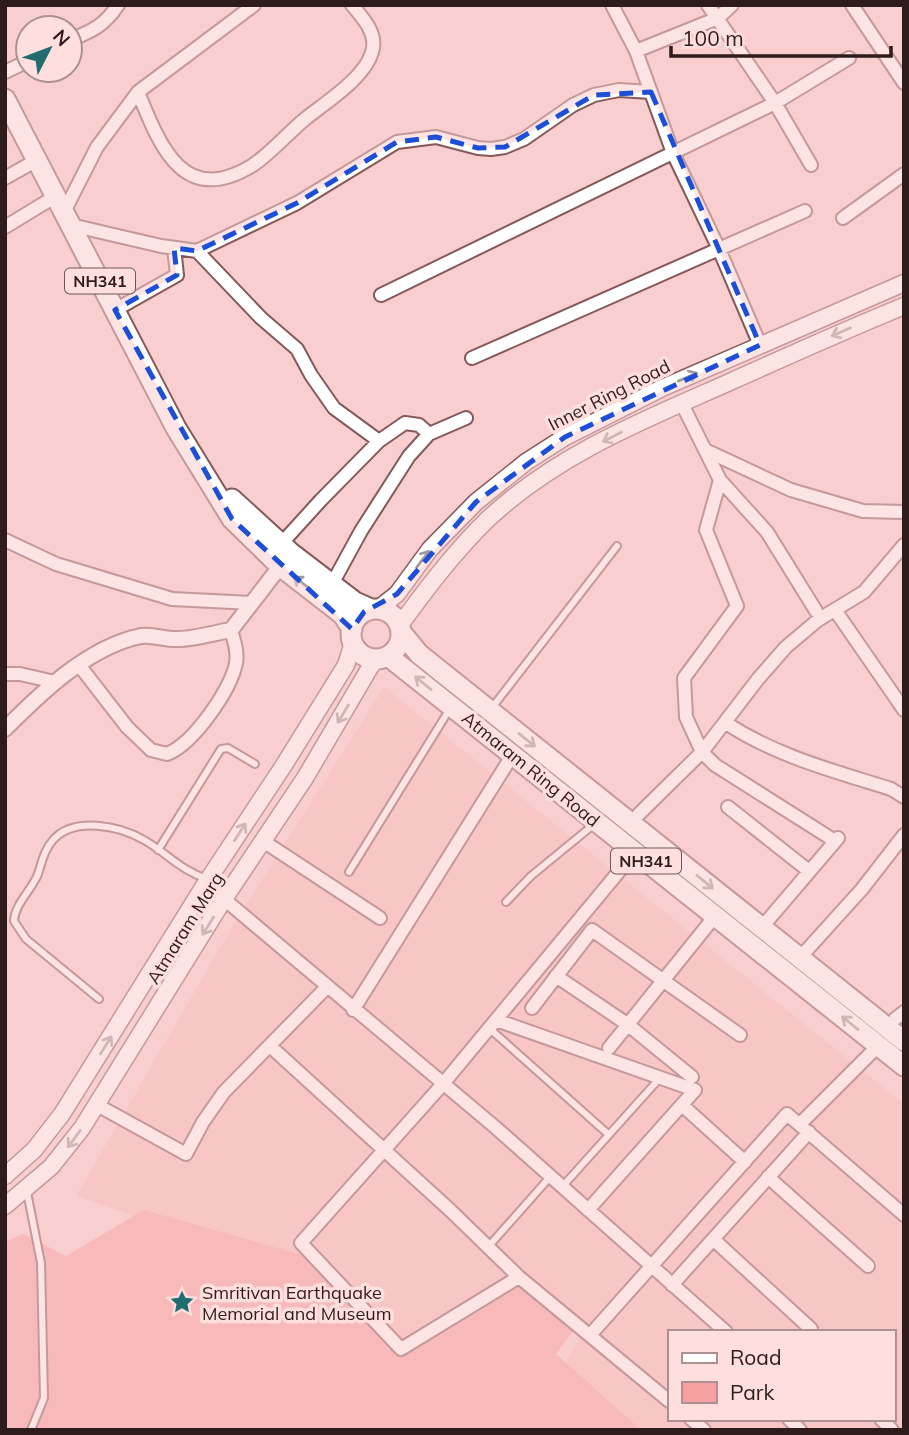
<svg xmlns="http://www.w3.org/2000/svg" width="909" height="1435" font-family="Mulish,sans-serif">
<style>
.built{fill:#f8bcbd;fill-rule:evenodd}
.green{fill:#f6a0a2}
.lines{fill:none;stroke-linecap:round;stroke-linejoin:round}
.service-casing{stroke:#855859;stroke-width:10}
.minor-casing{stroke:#855859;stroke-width:16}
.tertiary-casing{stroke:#855859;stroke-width:18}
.secondary-casing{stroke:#855859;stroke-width:19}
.trunk-casing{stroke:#855859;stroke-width:23}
.service{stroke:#fff;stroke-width:6}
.minor{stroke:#fff;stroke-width:12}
.tertiary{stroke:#fff;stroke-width:14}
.secondary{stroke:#fff;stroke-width:16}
.trunk{stroke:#fff;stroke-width:19}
.oneway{stroke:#a19999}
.marked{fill:none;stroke:#1d4ed8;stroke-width:5;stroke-dasharray:14 9;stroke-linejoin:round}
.labels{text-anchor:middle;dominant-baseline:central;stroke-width:7;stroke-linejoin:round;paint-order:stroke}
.shield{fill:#ffdfde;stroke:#6d5656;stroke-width:2}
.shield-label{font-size:16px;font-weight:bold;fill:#2e1c1c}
.street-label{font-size:18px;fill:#2e1c1c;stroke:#ffdfde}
.poi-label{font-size:18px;fill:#2e1c1c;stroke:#ffdfde;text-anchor:start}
</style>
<rect width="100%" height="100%" fill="#f9cece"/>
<path class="built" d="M 384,687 L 904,1104 L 904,1430 L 635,1430 L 563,1365 L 580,1337 L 519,1284 L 403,1347 L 307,1263 L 134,1216 L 76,1196 L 232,927 ZM 669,1332 L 893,1332 L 893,1419 L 669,1419 Z"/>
<path class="green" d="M 144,1210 L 305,1256 L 403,1338 L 519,1277 L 577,1326 L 556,1354 L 641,1430 L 5,1430 L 5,1242 L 23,1234 L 66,1256 Z"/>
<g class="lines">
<g class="service-casing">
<path id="service" d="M 491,709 L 617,546
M 158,850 L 221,749 L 228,748 L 255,764
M 349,872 L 451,707
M 506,902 L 531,876 L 592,826
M 99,999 L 26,939 L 14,921 C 15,903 32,890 38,874 C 42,862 44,850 53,840 C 74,816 120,826 144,840 C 167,853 180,870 207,879
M 490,1029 L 608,1134
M 562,1187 L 659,1079
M 27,1192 L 41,1263 L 44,1398 L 31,1430
M 488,1247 L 550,1177"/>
</g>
<g class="minor-casing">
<path id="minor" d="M 612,5 L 636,51 L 673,153 L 719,249 L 760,345
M 708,5 L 775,103 L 811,165
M 852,5 L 904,83
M 70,40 C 92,31 104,26 118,5
M 636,51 L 718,18 L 732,5
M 5,72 L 28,61
M 138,92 C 160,146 183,208 253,165 C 271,153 288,133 305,119 C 326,102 365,78 372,52 C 378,34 363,18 352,5
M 5,178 L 37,160
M 64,212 L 97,147 L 138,92 L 254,5
M 843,218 L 904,174
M 71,225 L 161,246 L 197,251 L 297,203 L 397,142 L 436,137 L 478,148 L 491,149 L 505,147 L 524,139 L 573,105 L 594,95 L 619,90 L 651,92
M 5,227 L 56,196
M 197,251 L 261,318 L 297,349 L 311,375 L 334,408 L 379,441 L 405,423 L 419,425 L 429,434
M 381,295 L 775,103 L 849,58
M 115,310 L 177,275 L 174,248
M 472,358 L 805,211
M 681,402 L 720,480 L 706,530 L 737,606 L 684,678 L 686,717 L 702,752 L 715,765 L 835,841
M 705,450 L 791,490 L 863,511 L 904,512
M 720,480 L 767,532 L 816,611
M 5,540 L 56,564 L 172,599 L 252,603
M 281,544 L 321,500 L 379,441
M 332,584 L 361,531 L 409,456 L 429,434 L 466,418
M 835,610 L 904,710
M 79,665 L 127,727 L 151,750 L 167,754 C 193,744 231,690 236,663 C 238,651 234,641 231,630
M 5,674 L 20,674 L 55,682
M 726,723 C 776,756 834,771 891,789 L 904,797
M 728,807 L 809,871
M 638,815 L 702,752 L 758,679 L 786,647 L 818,620 L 864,592 L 904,545
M 263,841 L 380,918
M 224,899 L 495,1127 L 726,1332
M 768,920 L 838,838
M 806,951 L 862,889 L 904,835
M 556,976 L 627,1024 L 692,1077
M 532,1008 L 592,930 L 740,1035
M 353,1010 L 510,759
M 895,1019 L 904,1012
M 496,1020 L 695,1090 L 588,1210
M 270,1046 L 451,1211 L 519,1277 L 669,1401
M 609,1048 L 711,921
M 97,1105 L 186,1154 L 203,1122 L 224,1092 L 327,987
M 682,1105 L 745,1162
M 800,1124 L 873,1051
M 768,1177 L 868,1266
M 713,1239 L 811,1329
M 519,1277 L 401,1349 L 301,1243 L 442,1085 L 631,857
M 672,1285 L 809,1132
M 591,1334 L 787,1114 L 904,1215
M 691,1419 L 704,1430
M 789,1419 L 800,1430
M 881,1419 L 892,1430"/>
</g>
<g class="tertiary-casing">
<path id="tertiary" d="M 5,729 C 42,692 88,647 141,636 C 153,634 166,640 178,639 C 195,639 214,633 231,630 L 275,573"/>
</g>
<g class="secondary-casing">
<path id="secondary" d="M 378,609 L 397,594 L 430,549 L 476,502 L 526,462 L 565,437 L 662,388 L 904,283
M 400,625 C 427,588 455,551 488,519 C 555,456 641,421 723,385 C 783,358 843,331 904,306
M 5,1176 L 34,1150 L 62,1114 L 204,886 L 284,765 L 346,665 L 353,643
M 5,1206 L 51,1167 L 82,1128 L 224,899 L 305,778 L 372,664 L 381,658"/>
</g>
<g class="trunk-casing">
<path id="trunk" d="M 5,99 L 176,428 L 232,519 L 280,566 L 343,615 L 352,629
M 232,499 L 291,553 L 355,602 L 371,609
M351 634a25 25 0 1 1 50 0a25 25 0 1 1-50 0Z
M 401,632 L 419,654 L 459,686 L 904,1041
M 388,656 L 904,1066"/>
</g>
<use href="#service" class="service"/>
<use href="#minor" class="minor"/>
<use href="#tertiary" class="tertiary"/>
<use href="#secondary" class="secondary"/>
<use href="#trunk" class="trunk"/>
</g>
<defs><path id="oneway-shaft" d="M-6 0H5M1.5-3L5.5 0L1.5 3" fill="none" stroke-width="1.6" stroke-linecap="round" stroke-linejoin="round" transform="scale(1.75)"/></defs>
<g class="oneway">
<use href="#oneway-shaft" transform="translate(841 332) rotate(156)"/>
<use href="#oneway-shaft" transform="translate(688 377) rotate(-23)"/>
<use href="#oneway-shaft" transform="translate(612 437) rotate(153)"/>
<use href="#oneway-shaft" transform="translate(423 559) rotate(-53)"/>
<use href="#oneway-shaft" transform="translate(302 583) rotate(-142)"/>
<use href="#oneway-shaft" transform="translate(423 683) rotate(-141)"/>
<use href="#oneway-shaft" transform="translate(343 714) rotate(121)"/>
<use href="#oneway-shaft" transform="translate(527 740) rotate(39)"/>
<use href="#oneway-shaft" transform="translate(240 832) rotate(-57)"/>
<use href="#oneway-shaft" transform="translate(705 882) rotate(39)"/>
<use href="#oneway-shaft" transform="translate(208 926) rotate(122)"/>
<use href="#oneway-shaft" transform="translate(850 1023) rotate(-141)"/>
<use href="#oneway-shaft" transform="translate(106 1045) rotate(-58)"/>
<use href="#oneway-shaft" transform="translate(74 1139) rotate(126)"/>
</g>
<path d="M0 0H909V1435H0ZM 651,92 L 760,345 L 565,437 L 476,502 L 397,594 L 364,612 L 352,629 L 232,519 L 115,310 L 177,275 L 174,248 L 197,251 L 297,203 L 397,142 L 436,137 L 478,148 L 505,147 L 594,95 Z" fill="#f9cece" fill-opacity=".55" fill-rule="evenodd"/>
<path class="marked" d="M 651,92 L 760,345 L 565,437 L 476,502 L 397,594 L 364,612 L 352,629 L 232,519 L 115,310 L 177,275 L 174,248 L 197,251 L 297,203 L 397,142 L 436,137 L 478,148 L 505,147 L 594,95 Z"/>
<defs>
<g id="sight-bare" transform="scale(1.89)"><path d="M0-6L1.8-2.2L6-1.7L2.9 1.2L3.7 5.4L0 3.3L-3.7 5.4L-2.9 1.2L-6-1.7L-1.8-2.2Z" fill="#206c6f" stroke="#ffdfde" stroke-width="2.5" paint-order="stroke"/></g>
</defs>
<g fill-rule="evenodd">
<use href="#sight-bare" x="182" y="1302"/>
</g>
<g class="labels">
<g class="shield">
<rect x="65" y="268.5" width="70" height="25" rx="5"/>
<rect x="611" y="848.5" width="70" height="25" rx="5"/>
</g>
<g class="shield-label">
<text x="100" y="281">NH341</text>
<text x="646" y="861">NH341</text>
</g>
<g class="street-label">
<text transform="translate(609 395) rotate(-27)">Inner Ring Road</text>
<text transform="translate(531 769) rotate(39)">Atmaram Ring Road</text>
<text transform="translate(185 928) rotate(-58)">Atmaram Marg</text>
</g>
<g class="poi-label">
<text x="202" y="1292">Smritivan Earthquake<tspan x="202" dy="21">Memorial and Museum</tspan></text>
</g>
</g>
<rect width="909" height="1435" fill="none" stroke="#2e1c1c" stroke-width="14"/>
<rect x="668" y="1330" width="228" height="91" fill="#ffdfde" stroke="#ab9190" stroke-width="2"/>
<rect x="682" y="1353" width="35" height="10" fill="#ffffff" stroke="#ab9190" stroke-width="2"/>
<text x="730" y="1365" font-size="21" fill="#2e1c1c">Road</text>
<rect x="682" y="1382" width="35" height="21" fill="#f6a0a2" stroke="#ab9190" stroke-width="2"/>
<text x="730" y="1400" font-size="21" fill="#2e1c1c">Park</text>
<g transform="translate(49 49) rotate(48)"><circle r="33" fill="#ffdfde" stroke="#ab9190" stroke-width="2"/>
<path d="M0-5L12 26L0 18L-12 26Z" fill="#206c6f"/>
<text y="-10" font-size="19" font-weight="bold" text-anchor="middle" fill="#2e1c1c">N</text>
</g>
<path d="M671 46v10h220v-10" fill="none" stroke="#2e1c1c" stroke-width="3.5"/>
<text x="682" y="46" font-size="21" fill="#2e1c1c" stroke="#ffdfde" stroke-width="5" paint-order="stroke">100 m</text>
</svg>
